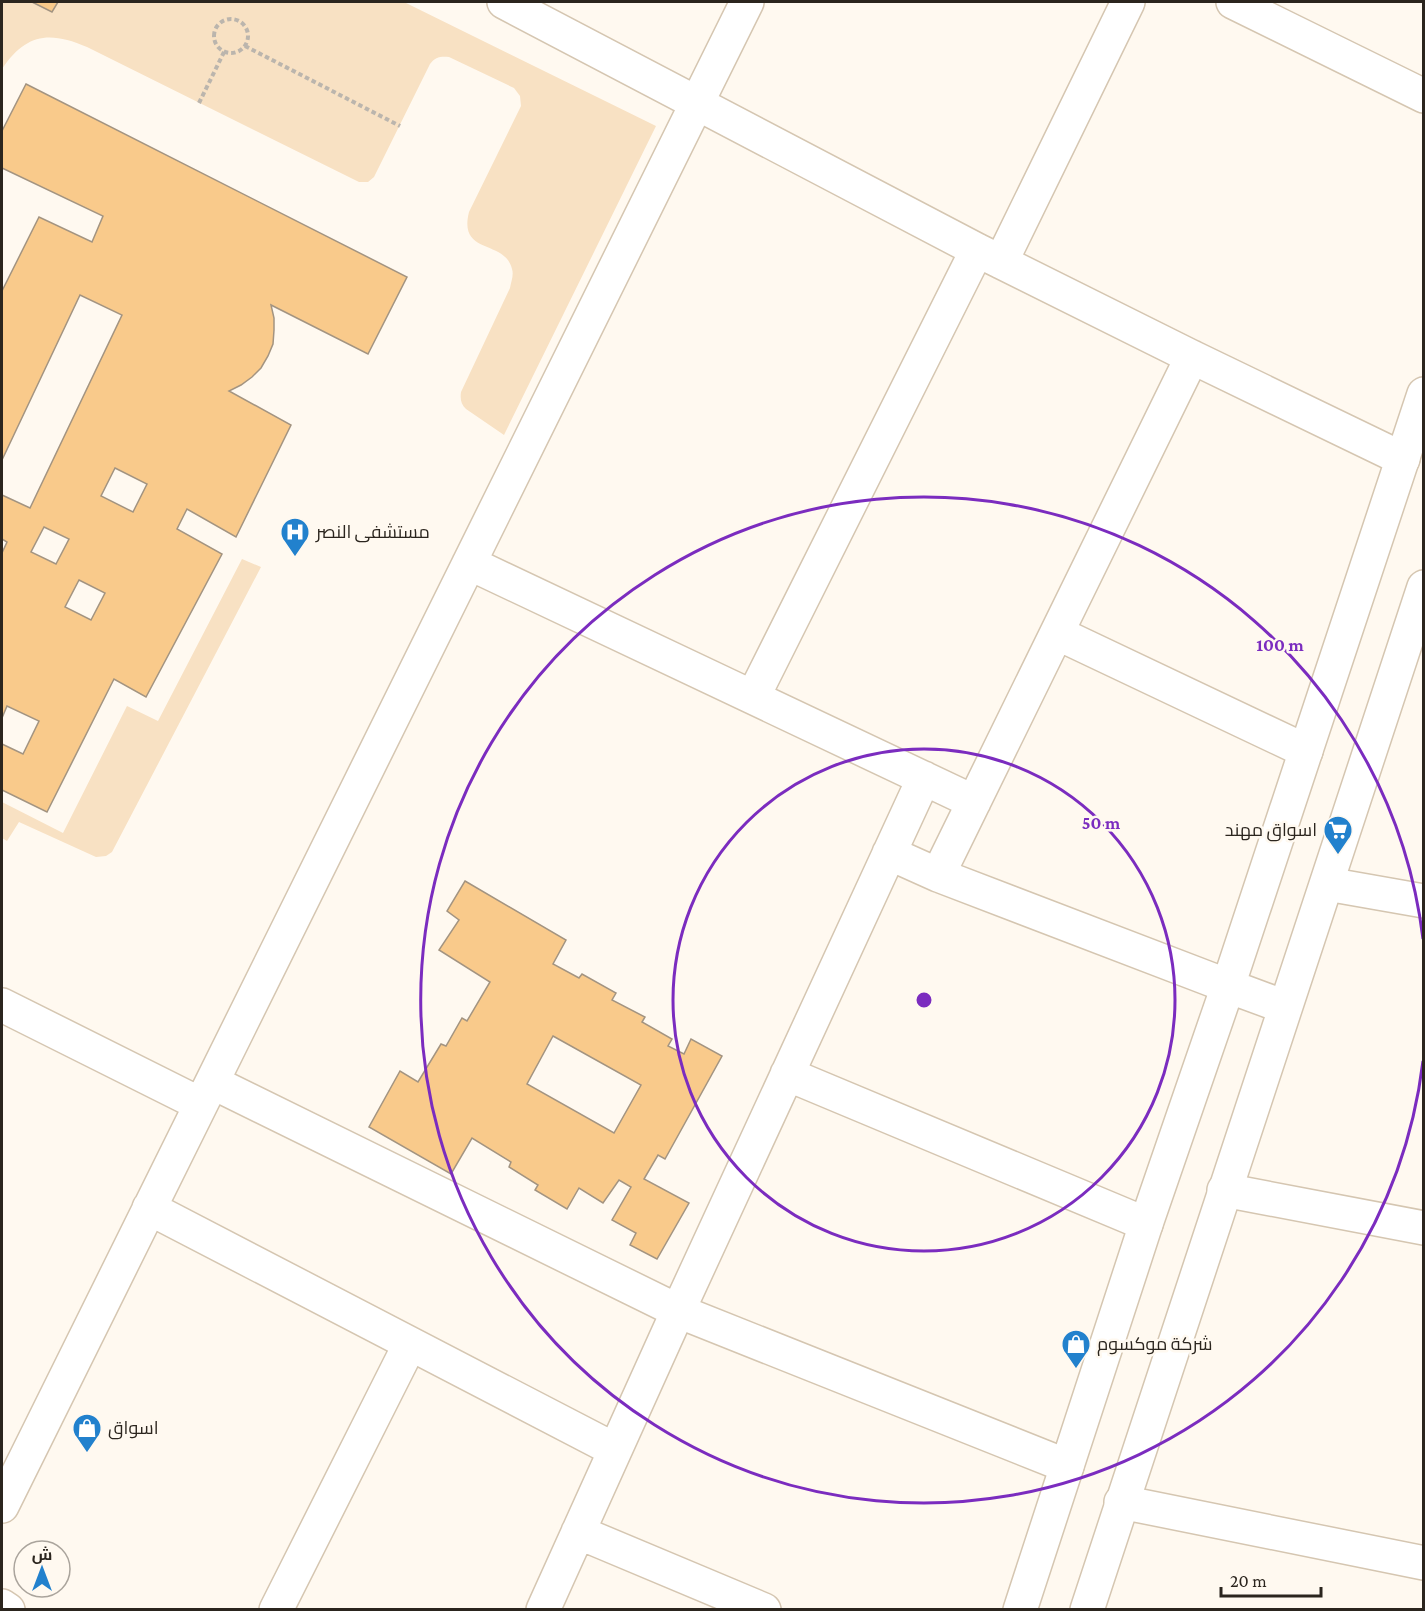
<svg xmlns="http://www.w3.org/2000/svg" width="1425" height="1611" font-family="'Crimson Pro',Cairo,serif">
<style>
.green{fill:#f8e1c3}
.building{fill:#f9ca8b;stroke:#a39481;stroke-width:1.5;fill-rule:evenodd}
.lines{fill:none;stroke-linecap:round;stroke-linejoin:round}
.minor-casing{stroke:#d5c6b1;stroke-width:36}
.secondary-casing{stroke:#d5c6b1;stroke-width:36}
.path{stroke:#bbb5ad;stroke-width:4;stroke-dasharray:4.5 3;stroke-linecap:butt}
.minor{stroke:#fff;stroke-width:33}
.secondary{stroke:#fff;stroke-width:33}
.ring{fill:none;stroke:#7b2cbf;stroke-width:3}
.labels{text-anchor:middle;dominant-baseline:central;stroke-width:5;stroke-linejoin:round;paint-order:stroke}
.poi-label{font-size:18px;fill:#2b251e;stroke:#fff9f0;text-anchor:start}
.centre{fill:#7b2cbf;stroke:#fff9f0;stroke-width:3}
.ring-label{font-size:18px;text-anchor:middle;font-weight:bold;fill:#7b2cbf;stroke:#fff9f0;stroke-width:5;stroke-linejoin:round;paint-order:stroke}
</style>
<rect width="100%" height="100%" fill="#fff9f0"/>
<path class="green" d="M 2,2 L 404,2 L 656,126 L 504,435 L 466,409 C 461,404 460,399 461,392 L 510,288 C 511,282 514,275 512,269 C 505,239 458,256 469,212 L 521,106 L 520,96 L 514,88 L 449,57 C 441,56 435,57 430,64 L 374,177 L 368,182 L 359,182 L 87,47 C 50,31 26,33 2,69 Z
M 242,559 L 261,567 L 112,852 L 106,856 L 96,857 L 19,822 L 7,841 L 2,838 L 2,802 L 63,833 L 127,706 L 158,721 Z"/>
<path class="building" d="M 32,2 L 58,2 L 52,12 Z
M 26,84 L 407,277 L 368,354 L 271,305 L 274,318 L 274,330 L 273,344 L 268,356 L 261,368 L 252,377 L 241,385 L 229,391 L 291,425 L 236,537 L 187,509 L 177,529 L 222,554 L 146,697 L 114,679 L 47,812 L 2,790 L 2,744 L 23,754 L 39,721 L 7,706 L 2,718 L 2,553 L 7,542 L 2,539 L 2,495 L 30,508 L 122,315 L 80,295 L 2,460 L 2,291 L 39,217 L 92,242 L 103,216 L 2,168 L 2,131 ZM 115,468 L 147,484 L 133,512 L 101,496 ZM 44,527 L 69,539 L 56,564 L 31,552 ZM 79,580 L 105,593 L 91,620 L 65,607 Z
M 465,881 L 566,940 L 553,964 L 579,978 L 582,974 L 616,993 L 612,1000 L 645,1017 L 642,1022 L 672,1039 L 668,1046 L 684,1054 L 691,1039 L 722,1056 L 665,1159 L 658,1155 L 644,1179 L 689,1203 L 657,1259 L 630,1245 L 636,1233 L 612,1220 L 631,1187 L 619,1180 L 603,1203 L 579,1188 L 567,1209 L 535,1190 L 538,1185 L 509,1167 L 511,1162 L 472,1138 L 451,1174 L 369,1127 L 400,1071 L 418,1082 L 441,1044 L 446,1046 L 462,1018 L 467,1021 L 490,982 L 439,950 L 459,920 L 447,911 ZM 553,1036 L 641,1085 L 614,1133 L 527,1084 Z"/>
<g class="lines">
<g class="minor-casing">
<path id="minor" d="M 504,2 L 977,250 L 1192,357 L 1403,459
M 1233,2 L 1424,96
M 1001,262 L 1128,2
M 469,563 L 974,802
M 1057,633 L 1306,751
M 753,697 L 977,250
M 889,853 L 938,875 L 1228,986
M 938,875 L 1192,357
M 1327,884 L 1424,901
M 2,1005 L 200,1104
M 787,1074 L 1146,1224
M 212,1082 L 678,1311 L 1067,1466
M 1224,1190 L 1424,1228
M 149,1208 L 615,1450
M 1121,1502 L 1424,1563
M 2,1506 L 747,2
M 578,1532 L 764,1610
M 2,1606 L 8,1610
M 276,1610 L 410,1344
M 543,1610 L 678,1311 L 924,778"/>
</g>
<g class="secondary-casing">
<path id="secondary" d="M 1228,986 L 1285,1007
M 1020,1610 L 1146,1224 L 1228,986 L 1424,394
M 1087,1610 L 1424,587"/>
</g>
<path class="path" d="M214 36a17 17 0 1 1 34 0a17 17 0 1 1-34 0Z
M 245,46 L 400,126
M 199,103 L 224,52"/>
<use href="#minor" class="minor"/>
<use href="#secondary" class="secondary"/>
</g>
<g class="ring">
<circle cx="924" cy="1000" r="251"/>
<path d="M1423 1061A503 503 0 1 1 1423 939"/>
</g>
<defs>
<g id="hospital-pin" transform="scale(1.5)"><path d="M0 17L-7.5 6A9.5 9.5 0 1 1 7.5 6Z" fill="#2281cd" stroke="#fff9f0"/><path d="M-5-5h3v3.5h4V-5h3V5h-3V1.5h-4V5h-3Z" fill="#fff"/></g>
<g id="supermarket-pin" transform="scale(1.5)"><path d="M0 17L-7.5 6A9.5 9.5 0 1 1 7.5 6Z" fill="#2281cd" stroke="#fff9f0"/><path d="M-6-5.5h2.5l.6 2H6L4.5 2H-2.5L-4.4-4H-6ZM-1.5 3.2a1.3 1.3 0 1 0 .1 0ZM3 3.2a1.3 1.3 0 1 0 .1 0Z" fill="#fff"/></g>
<g id="shop-pin" transform="scale(1.5)"><path d="M0 17L-7.5 6A9.5 9.5 0 1 1 7.5 6Z" fill="#2281cd" stroke="#fff9f0"/><path d="M-5-2.5h2.3a2.7 3.5 0 0 1 5.4 0H5L5.5 6h-11ZM-1.5-2.5h3a1.5 2.3 0 0 0-3 0Z" fill="#fff"/></g>
</defs>
<g fill-rule="evenodd">
<use href="#hospital-pin" x="295" y="532"/>
<use href="#supermarket-pin" x="1338" y="830"/>
<use href="#shop-pin" x="1076" y="1344"/>
<use href="#shop-pin" x="87" y="1428"/>
</g>
<g class="labels">
<g class="poi-label">
<text x="316" y="532">مستشفى النصر</text>
<text x="1317" y="830" text-anchor="end">اسواق مهند</text>
<text x="1097" y="1344">شركة موكسوم</text>
<text x="108" y="1428">اسواق</text>
</g>
</g>
<circle cx="924" cy="1000" r="9" class="centre"/>
<g class="ring-label">
<text x="1280" y="651">100 m</text>
<text x="1101" y="829">50 m</text>
</g>
<rect width="1425" height="1611" fill="none" stroke="#2b251e" stroke-width="6"/>
<g transform="translate(42 1569)"><circle r="28" fill="#fff9f0" stroke="#aaa49c" stroke-width="1.5"/>
<path d="M0-4.5L10 22L0 15L-10 22Z" fill="#2281cd"/>
<text y="-9" font-size="16" font-weight="bold" text-anchor="middle" fill="#2b251e">ش</text>
</g>
<path d="M1221 1587v9h100v-9" fill="none" stroke="#2b251e" stroke-width="3"/>
<text x="1230" y="1587" font-size="18" fill="#2b251e" stroke="#fff9f0" stroke-width="4.5" paint-order="stroke">20 m</text>
</svg>
